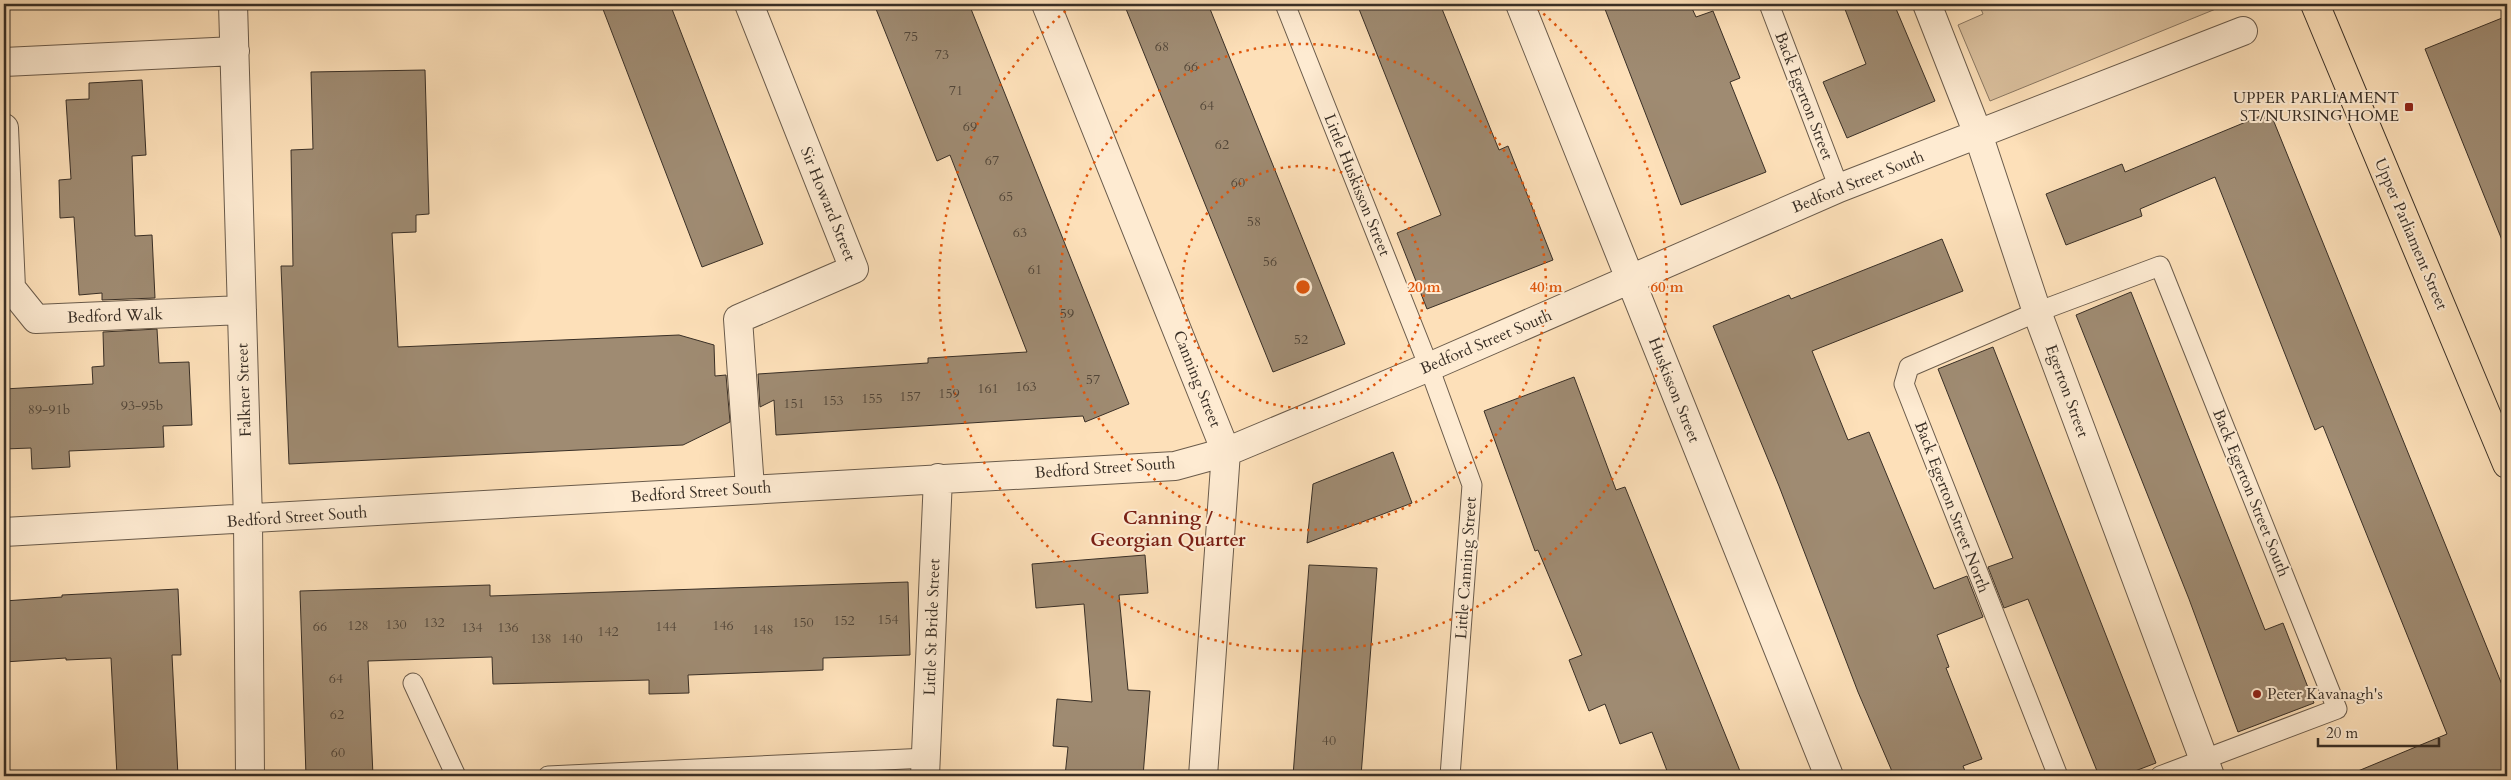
<svg xmlns="http://www.w3.org/2000/svg" width="2511" height="780" font-family="Cardo,serif">
<style>
.green{fill:#dcc2a0;stroke:#8a7863}
.building{fill:#9f8b72;stroke:#392f26}
.lines{fill:none;stroke-linecap:round;stroke-linejoin:round}
.lane-casing{stroke:#6a5b4b;stroke-width:21}
.street-casing{stroke:#6a5b4b;stroke-width:30}
.highway-casing{stroke:#392f26;stroke-width:30}
.lane{stroke:#feebd2;stroke-width:19}
.street{stroke:#feebd2;stroke-width:28}
.highway{stroke:#fde0b9;stroke-width:28}
.ring{fill:none;stroke:#df570d;stroke-width:2.5;stroke-dasharray:2.5 5}
.poi-dot{fill:#8f2418;stroke:#feebd2;stroke-width:2}
.labels{text-anchor:middle;dominant-baseline:central;stroke-width:4;stroke-linejoin:round;paint-order:stroke}
.number-label{font-size:14px;fill:#524639}
.street-label{font-size:16px;fill:#392f26;stroke:#feebd2}
.poi-label{font-size:16px;fill:#392f26;stroke:#feebd2;text-anchor:end}
.quarter-label{font-size:19px;font-weight:bold;fill:#7a1f14;stroke:#feebd2}
.centre{fill:#df570d;stroke:#feebd2;stroke-width:2.5}
.ring-label{font-size:15px;text-anchor:middle;font-weight:bold;fill:#df570d;stroke:#feebd2;stroke-width:4;stroke-linejoin:round;paint-order:stroke}
</style>
<rect width="100%" height="100%" fill="#fde0b9"/>
<filter id="stains"><feTurbulence type="fractalNoise" baseFrequency=".004" numOctaves="4"/><feColorMatrix values="0 0 0 0 .2 0 0 0 0 .09 0 0 0 0 .02 0 0 0 .5 -.17"/></filter>
<radialGradient id="worn" r=".72"><stop offset=".6" stop-color="#630" stop-opacity="0"/><stop offset="1" stop-color="#630" stop-opacity=".3"/></radialGradient>
<path class="green" d="M 1979,4 L 2228,4 L 1990,101 L 1958,25 L 1983,14 Z"/>
<path class="building" d="M 601,4 L 670,4 L 763,244 L 702,267 Z
M 874,4 L 969,4 L 1129,404 L 1085,422 L 1083,416 L 776,435 L 774,400 L 760,407 L 758,374 L 928,363 L 928,358 L 1027,352 L 950,155 L 937,161 Z
M 1124,4 L 1208,4 L 1345,344 L 1273,372 Z
M 1357,4 L 1440,4 L 1499,150 L 1508,146 L 1553,260 L 1427,309 L 1397,233 L 1441,215 Z
M 1603,4 L 1690,4 L 1696,17 L 1713,11 L 1740,78 L 1730,82 L 1766,172 L 1681,205 Z
M 1843,4 L 1894,4 L 1935,101 L 1847,138 L 1823,82 L 1866,64 Z
M 2507,16 L 2507,249 L 2506,250 L 2425,49 Z
M 425,70 L 429,214 L 416,215 L 416,232 L 392,233 L 398,347 L 679,335 L 714,345 L 715,376 L 726,375 L 730,422 L 683,445 L 289,464 L 281,266 L 293,266 L 291,150 L 313,149 L 311,72 Z
M 142,80 L 146,155 L 132,156 L 135,236 L 152,235 L 155,298 L 102,300 L 102,293 L 79,295 L 74,217 L 60,218 L 59,180 L 71,179 L 66,100 L 89,99 L 89,83 Z
M 2270,112 L 2507,697 L 2507,771 L 2495,776 L 2346,776 L 2447,734 L 2323,426 L 2315,430 L 2215,177 L 2140,209 L 2142,216 L 2066,245 L 2046,194 L 2122,164 L 2125,172 Z
M 1942,239 L 1963,291 L 1812,351 L 1848,440 L 1869,432 L 1934,589 L 1967,576 L 1983,617 L 1937,635 L 1949,667 L 1946,668 L 1982,759 L 1963,766 L 1967,776 L 1894,776 L 1858,692 L 1779,486 L 1713,326 L 1789,295 L 1791,299 Z
M 2131,292 L 2265,630 L 2283,623 L 2314,703 L 2238,732 L 2189,599 L 2076,315 Z
M 157,329 L 159,363 L 189,362 L 192,425 L 163,426 L 164,447 L 69,451 L 70,467 L 32,469 L 31,448 L 4,449 L 4,389 L 93,384 L 92,367 L 104,366 L 103,332 Z
M 1993,347 L 2156,763 L 2122,776 L 2099,776 L 2028,599 L 2004,608 L 1988,567 L 2013,558 L 1938,369 Z
M 1574,377 L 1616,490 L 1625,487 L 1742,776 L 1669,776 L 1652,732 L 1620,744 L 1605,704 L 1589,711 L 1569,660 L 1582,655 L 1538,550 L 1535,551 L 1484,411 Z
M 1393,452 L 1412,503 L 1307,543 L 1313,484 Z
M 1145,555 L 1148,593 L 1119,595 L 1128,690 L 1150,691 L 1143,776 L 1065,776 L 1068,747 L 1053,746 L 1057,699 L 1092,702 L 1084,604 L 1036,608 L 1032,564 Z
M 1309,565 L 1377,568 L 1361,776 L 1293,776 Z
M 908,582 L 910,655 L 823,658 L 823,670 L 688,675 L 689,693 L 649,694 L 649,680 L 493,684 L 492,657 L 368,661 L 373,776 L 306,776 L 300,591 L 490,585 L 490,596 Z
M 178,589 L 181,655 L 172,655 L 178,776 L 117,776 L 111,658 L 66,660 L 66,658 L 4,662 L 4,601 L 62,597 L 62,595 Z"/>
<g class="lines">
<g class="lane-casing">
<path id="lane" d="M 1285,4 L 1429,367 L 1472,485 L 1450,776
M 1769,4 L 1839,188
M 413,683 L 456,776
M 548,776 L 927,758
M 2058,776 L 1904,384 L 1909,367 L 2037,312 L 2160,266 L 2337,709 L 2160,776"/>
</g>
<g class="street-casing">
<path id="street" d="M 233,4 L 248,520 L 250,776
M 749,4 L 854,269 L 738,319 L 750,488
M 1046,4 L 1226,452 L 1203,776
M 1520,4 L 1829,776
M 1927,4 L 1978,134 L 2037,312 L 2210,776
M 4,62 L 235,51
M 4,128 L 11,288
M 4,289 L 11,288 L 36,319 L 242,310
M 4,532 C 394,513 784,485 1175,466 L 1226,452 L 1429,367 L 1839,188 L 2243,31
M 925,776 L 938,478"/>
</g>
<g class="highway-casing">
<path id="highway" d="M 2315,4 L 2507,464"/>
</g>
<use href="#lane" class="lane"/>
<use href="#street" class="street"/>
<use href="#highway" class="highway"/>
</g>
<g class="ring">
<circle cx="1303" cy="287" r="121"/>
<circle cx="1303" cy="287" r="243"/>
<path d="M1532 4A364 364 0 1 1 1074 4"/>
</g>
<g class="poi-dot">
<rect x="2404" y="102" width="10" height="10" rx="2.5"/>
<circle cx="2257" cy="694" r="5"/>
</g>
<g class="labels">
<g class="number-label">
<text x="911" y="36">75</text>
<text x="1162" y="46">68</text>
<text x="942" y="54">73</text>
<text x="1191" y="66">66</text>
<text x="956" y="90">71</text>
<text x="1207" y="105">64</text>
<text x="970" y="126">69</text>
<text x="1222" y="144">62</text>
<text x="992" y="160">67</text>
<text x="1238" y="182">60</text>
<text x="1006" y="196">65</text>
<text x="1254" y="221">58</text>
<text x="1020" y="232">63</text>
<text x="1270" y="261">56</text>
<text x="1035" y="269">61</text>
<text x="1067" y="313">59</text>
<text x="1301" y="339">52</text>
<text x="1093" y="379">57</text>
<text x="1026" y="386">163</text>
<text x="988" y="388">161</text>
<text x="949" y="393">159</text>
<text x="910" y="396">157</text>
<text x="872" y="398">155</text>
<text x="833" y="400">153</text>
<text x="794" y="403">151</text>
<text x="142" y="405">93-95b</text>
<text x="49" y="409">89-91b</text>
<text x="888" y="619">154</text>
<text x="844" y="620">152</text>
<text x="434" y="622">132</text>
<text x="803" y="622">150</text>
<text x="396" y="624">130</text>
<text x="358" y="625">128</text>
<text x="723" y="625">146</text>
<text x="320" y="626">66</text>
<text x="666" y="626">144</text>
<text x="472" y="627">134</text>
<text x="508" y="627">136</text>
<text x="763" y="629">148</text>
<text x="608" y="631">142</text>
<text x="541" y="638">138</text>
<text x="572" y="638">140</text>
<text x="336" y="678">64</text>
<text x="337" y="714">62</text>
<text x="1329" y="740">40</text>
<text x="338" y="752">60</text>
</g>
<g class="street-label">
<text transform="translate(1804 96) rotate(69)">Back Egerton Street</text>
<text transform="translate(1858 182) rotate(-22)">Bedford Street South</text>
<text transform="translate(1357 185) rotate(68)">Little Huskisson Street</text>
<text transform="translate(828 204) rotate(68)">Sir Howard Street</text>
<text transform="translate(2411 234) rotate(67)">Upper Parliament Street</text>
<text transform="translate(115 316) rotate(-2)">Bedford Walk</text>
<text transform="translate(1486 342) rotate(-23)">Bedford Street South</text>
<text transform="translate(1197 379) rotate(68)">Canning Street</text>
<text transform="translate(244 390) rotate(-92)">Falkner Street</text>
<text transform="translate(1674 390) rotate(68)">Huskisson Street</text>
<text transform="translate(2067 391) rotate(70)">Egerton Street</text>
<text transform="translate(1105 468) rotate(-4)">Bedford Street South</text>
<text transform="translate(701 492) rotate(-4)">Bedford Street South</text>
<text transform="translate(2251 493) rotate(68)">Back Egerton Street South</text>
<text transform="translate(1952 507) rotate(69)">Back Egerton Street North</text>
<text transform="translate(297 517) rotate(-4)">Bedford Street South</text>
<text transform="translate(1466 568) rotate(-86)">Little Canning Street</text>
<text transform="translate(932 627) rotate(-88)">Little St Bride Street</text>
</g>
<g class="poi-label">
<text x="2399" y="98">UPPER PARLIAMENT<tspan x="2399" dy="18">ST/NURSING HOME</tspan></text>
<text x="2267" y="694" text-anchor="start">Peter Kavanagh's</text>
</g>
<g class="quarter-label">
<text x="1168" y="518">Canning /<tspan x="1168" dy="22">Georgian Quarter</tspan></text>
</g>
</g>
<circle cx="1303" cy="287" r="8" class="centre"/>
<g class="ring-label">
<text x="1424" y="292">20 m</text>
<text x="1546" y="292">40 m</text>
<text x="1667" y="292">60 m</text>
</g>
<rect width="2511" height="780" fill="none" stroke="#fde0b9" stroke-width="20"/>
<rect x="5" y="5" width="2501" height="770" fill="none" stroke="#392f26" stroke-width="2.5"/>
<rect x="10" y="10" width="2491" height="760" fill="none" stroke="#392f26"/>
<path d="M2318 738v8h121v-8" fill="none" stroke="#392f26" stroke-width="2.5"/>
<text x="2326" y="738" font-size="15" fill="#392f26" stroke="#feebd2" stroke-width="4" paint-order="stroke">20 m</text>
<rect width="100%" height="100%" filter="url(#stains)"/>
<rect width="100%" height="100%" fill="url(#worn)"/>
</svg>
